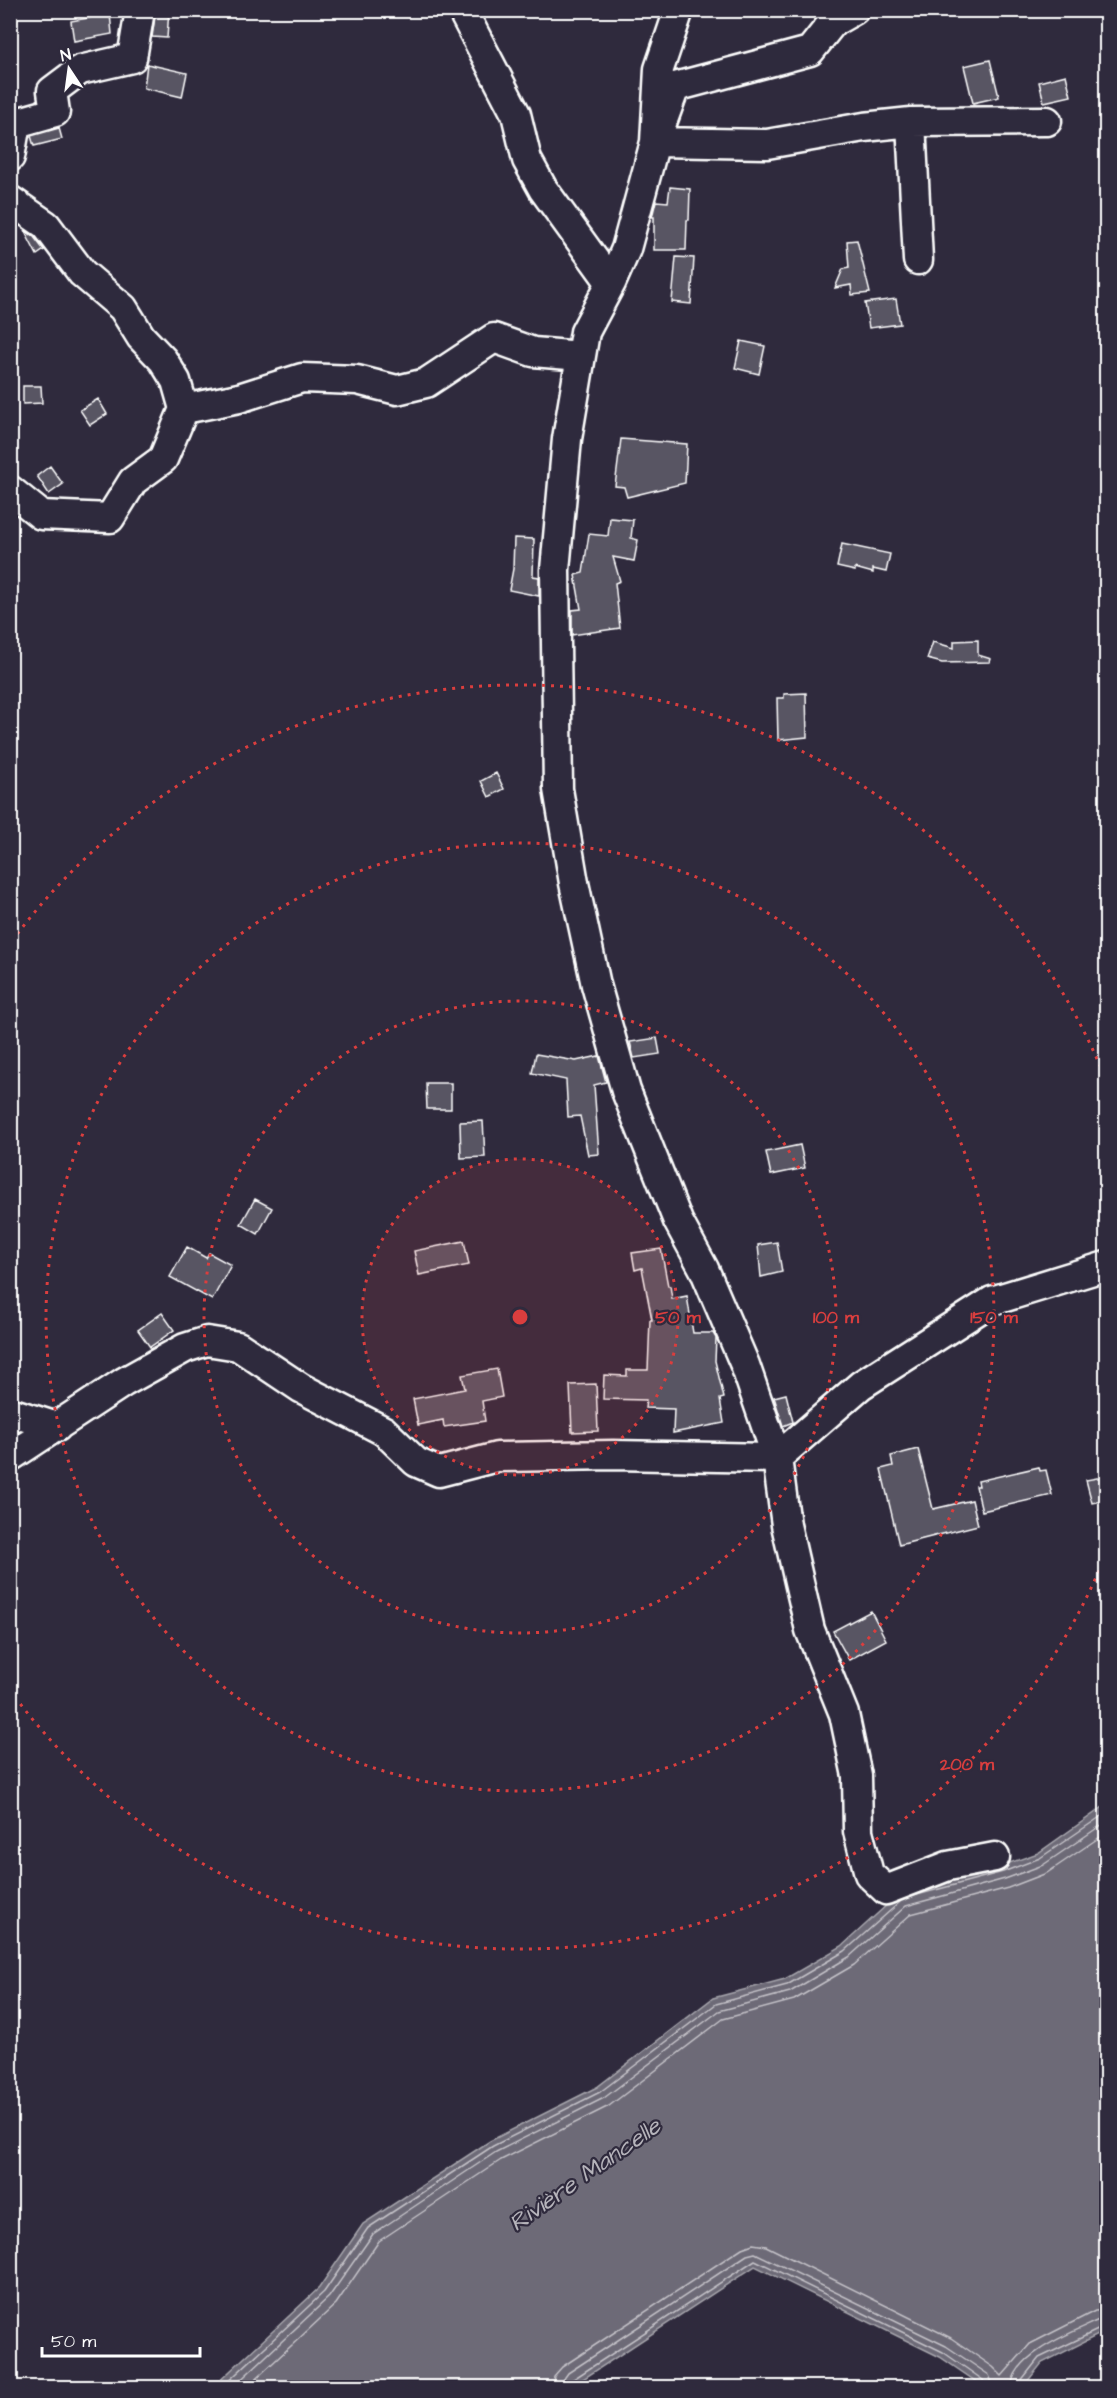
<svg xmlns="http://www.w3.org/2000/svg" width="1117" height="2398" font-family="'Architects Daughter',sans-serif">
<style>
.water{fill:#6d6a77;stroke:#a7a6ad;stroke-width:1.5}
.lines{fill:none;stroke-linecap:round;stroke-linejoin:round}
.shore{stroke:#c5c3c9;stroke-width:1.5}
.building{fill:#595564;stroke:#fff;stroke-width:1.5}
.minor-casing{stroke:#fff;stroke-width:33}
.minor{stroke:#2f2a3d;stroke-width:28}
.ring{fill:none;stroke:#da3e3e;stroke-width:3;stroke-dasharray:3 6}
.labels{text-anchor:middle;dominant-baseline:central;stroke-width:4.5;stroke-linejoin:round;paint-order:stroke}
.water-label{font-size:24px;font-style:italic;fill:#b6b4bb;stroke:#2f2a3d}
.centre{fill:#da3e3e;stroke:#2f2a3d;stroke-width:3}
.ring-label{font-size:18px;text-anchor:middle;font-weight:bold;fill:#da3e3e;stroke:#2f2a3d;stroke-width:4.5;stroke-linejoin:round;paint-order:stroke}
</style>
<rect width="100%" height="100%" fill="#2f2a3d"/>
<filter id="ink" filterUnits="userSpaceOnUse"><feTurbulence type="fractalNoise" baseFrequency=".0167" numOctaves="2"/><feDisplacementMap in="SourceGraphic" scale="12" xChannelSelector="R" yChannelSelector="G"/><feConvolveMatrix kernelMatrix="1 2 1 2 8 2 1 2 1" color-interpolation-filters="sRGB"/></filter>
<g filter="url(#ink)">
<path class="water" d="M 1106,1805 L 1106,2331 L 1042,2363 L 1023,2387 L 984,2387 L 940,2357 L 755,2266 L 571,2387 L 207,2388 L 214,2386 L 319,2288 L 363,2224 L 490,2141 L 597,2087 L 713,1998 L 785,1979 L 842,1946 L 899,1894 L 1001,1866 L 1038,1853 Z"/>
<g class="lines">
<path class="shore" d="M 913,1896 L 1003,1872 L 1040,1858 L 1106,1813
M 221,2388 L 324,2292 L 368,2228 L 493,2146 L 600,2092 L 716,2004 L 787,1985 L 845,1951 L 900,1902
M 232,2388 L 329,2297 L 373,2234 L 496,2152 L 604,2098 L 719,2011 L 790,1992 L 849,1957 L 906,1906 L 1005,1879 L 1043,1865 L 1106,1822
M 246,2388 L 336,2304 L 379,2241 L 501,2160 L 609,2106 L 723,2019 L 794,2000 L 854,1965 L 911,1914 L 1008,1888 L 1047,1873 L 1106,1833
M 552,2388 L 554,2376 L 562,2367 L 742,2248 L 753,2244 L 766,2246 L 951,2338 L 993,2367 L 1002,2376 L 1030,2344 L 1095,2311 L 1106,2310
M 561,2388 L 563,2380 L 568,2373 L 747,2255 L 755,2253 L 946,2346 L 989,2375 L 994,2388
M 569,2388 L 572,2380 L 755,2260 L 943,2352 L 983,2380 L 986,2388
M 1011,2388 C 1013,2354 1073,2332 1099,2320 L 1106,2319
M 1018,2388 L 1020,2382 L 1039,2358 L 1106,2326"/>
</g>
<path class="building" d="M 156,10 L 169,10 L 167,38 L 152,37 Z
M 110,14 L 112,34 L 74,41 L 71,21 Z
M 990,60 L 999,97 L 973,103 L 964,66 Z
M 147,64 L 187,73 L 182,97 L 144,88 Z
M 1066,75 L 1071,96 L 1044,102 L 1039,82 Z
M 59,128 L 62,139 L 34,146 L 31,136 Z
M 670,187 L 690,189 L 689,220 L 687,220 L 686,250 L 654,250 L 654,217 L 652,217 L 656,201 L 668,202 Z
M 24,230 L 34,237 L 44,250 L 37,255 Z
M 857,240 L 870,293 L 852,295 L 851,285 L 835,288 L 843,269 L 849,268 L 847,241 Z
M 676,257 L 694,258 L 691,304 L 672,302 Z
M 896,299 L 900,324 L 869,328 L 865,303 Z
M 741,341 L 765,346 L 759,374 L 735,368 Z
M 23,386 L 41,386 L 42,403 L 23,404 Z
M 98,399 L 107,414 L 90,425 L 80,410 Z
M 621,439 L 687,444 L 685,483 L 627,497 L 624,487 L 615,486 Z
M 50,466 L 63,484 L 49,494 L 37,476 Z
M 610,518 L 633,520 L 631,538 L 638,540 L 634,561 L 613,557 L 620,581 L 615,583 L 620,628 L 572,635 L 572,610 L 581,609 L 575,575 L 583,573 L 589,534 L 608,536 Z
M 514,538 L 534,539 L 533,576 L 539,577 L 539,596 L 509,590 L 513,569 Z
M 842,544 L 890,554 L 886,572 L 873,569 L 873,573 L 855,568 L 855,571 L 837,567 Z
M 978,640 L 978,655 L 991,659 L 990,662 L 942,663 L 927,659 L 933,642 L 954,648 L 954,641 Z
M 806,693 L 807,737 L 778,740 L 777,698 L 784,698 L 784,694 Z
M 496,773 L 504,789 L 489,797 L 481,781 Z
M 657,1038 L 660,1054 L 634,1058 L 630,1042 Z
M 536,1054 L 576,1061 L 599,1056 L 606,1082 L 594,1085 L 599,1154 L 588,1155 L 580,1116 L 568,1117 L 566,1080 L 532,1073 Z
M 426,1083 L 451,1083 L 451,1109 L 427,1109 Z
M 483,1121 L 485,1157 L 461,1158 L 460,1122 Z
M 800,1145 L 805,1168 L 771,1175 L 766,1152 Z
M 255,1199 L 272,1208 L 258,1234 L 241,1224 Z
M 464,1241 L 469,1265 L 419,1275 L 414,1251 Z
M 777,1242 L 782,1272 L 761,1277 L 758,1245 Z
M 187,1247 L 206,1258 L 209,1253 L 231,1265 L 212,1300 L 170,1277 Z
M 661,1249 L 668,1286 L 670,1286 L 672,1299 L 687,1296 L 693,1333 L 713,1333 L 716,1338 L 715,1361 L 724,1398 L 720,1399 L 724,1423 L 673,1433 L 674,1409 L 645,1408 L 646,1400 L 603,1399 L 604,1375 L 627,1376 L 627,1370 L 648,1370 L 650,1320 L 652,1320 L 642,1268 L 635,1270 L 632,1253 Z
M 162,1313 L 174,1330 L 150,1347 L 138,1330 Z
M 497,1369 L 502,1397 L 482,1401 L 485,1421 L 444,1427 L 443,1420 L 418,1425 L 413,1399 L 465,1389 L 462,1375 Z
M 596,1384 L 598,1431 L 572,1432 L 570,1385 Z
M 786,1394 L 793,1422 L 783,1426 L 774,1397 Z
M 918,1449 L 933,1509 L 972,1500 L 978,1525 L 899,1545 L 881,1469 L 893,1466 L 891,1456 Z
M 1039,1467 L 1040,1471 L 1046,1470 L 1052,1495 L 982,1511 L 976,1486 L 979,1486 L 978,1481 Z
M 1102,1477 L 1107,1500 L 1092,1503 L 1086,1480 Z
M 871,1611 L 886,1640 L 849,1660 L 833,1631 Z"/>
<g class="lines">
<g class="minor-casing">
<path id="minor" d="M 462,10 L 516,114 L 527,160 L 543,189 L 611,283 L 585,332 L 567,439 L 555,570 L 558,789 L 574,883 L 596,985 L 626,1091 L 678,1221 L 704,1269 L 745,1365 L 777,1458 L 786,1525 L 810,1630 L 844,1714 L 857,1776 L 858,1831 L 869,1874 L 886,1890 L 948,1866 L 995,1857
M 854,10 L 833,22 L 810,51 L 675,87 L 655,142 L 767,144 L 864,127 L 911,122 L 1047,121
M 911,122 L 918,260
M 10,157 L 16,123 L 55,112 L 52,91 L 80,70 L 132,58 L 140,10
M 10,200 L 46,225 L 82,273 L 123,308 L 141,337 L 163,360 L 176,381 L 184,409 L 239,398 L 302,378 L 357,380 L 397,390 L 426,383 L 494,338 L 533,352 L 581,356
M 611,283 L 626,249 L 655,142 L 659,69 L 679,10
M 10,490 L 41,515 L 110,518 L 133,481 L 163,459 L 184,409
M 10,1412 L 57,1427
M 10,1457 L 124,1382 L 185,1348 L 207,1341 L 238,1346 L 301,1388 L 384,1431 L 416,1462 L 439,1472 L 497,1457 L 613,1455 L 777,1458 L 861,1385 L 992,1301 L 1106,1266"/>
</g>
<use href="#minor" class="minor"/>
</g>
</g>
<circle cx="520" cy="1317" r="158" fill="#da3e3e" fill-opacity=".12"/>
<g class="ring">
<circle cx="520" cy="1317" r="158"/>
<circle cx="520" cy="1317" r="316"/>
<circle cx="520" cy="1317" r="474"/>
<path d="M1106 1554A632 632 0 0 1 12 1693M12 941A632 632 0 0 1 1106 1080"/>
</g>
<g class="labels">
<g class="water-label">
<text transform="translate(585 2175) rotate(-35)">Rivière Mancelle</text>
</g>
</g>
<circle cx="520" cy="1317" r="9" class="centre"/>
<g class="ring-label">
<text x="678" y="1323">50 m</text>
<text x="836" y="1323">100 m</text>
<text x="994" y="1323">150 m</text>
<text x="967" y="1770">200 m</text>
</g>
<rect width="1117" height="2398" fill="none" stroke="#2f2a3d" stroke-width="36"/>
<rect x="18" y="18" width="1081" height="2362" fill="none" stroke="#fff" stroke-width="2" filter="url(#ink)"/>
<g transform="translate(69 69) rotate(347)" stroke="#2f2a3d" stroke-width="4.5" paint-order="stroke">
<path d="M0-4.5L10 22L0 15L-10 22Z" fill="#ffffff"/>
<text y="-9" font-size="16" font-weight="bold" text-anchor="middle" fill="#ffffff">N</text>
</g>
<path d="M42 2347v9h158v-9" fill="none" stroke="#ffffff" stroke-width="3"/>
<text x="51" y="2347" font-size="18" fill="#ffffff" stroke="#2f2a3d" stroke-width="4.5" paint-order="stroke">50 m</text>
</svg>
